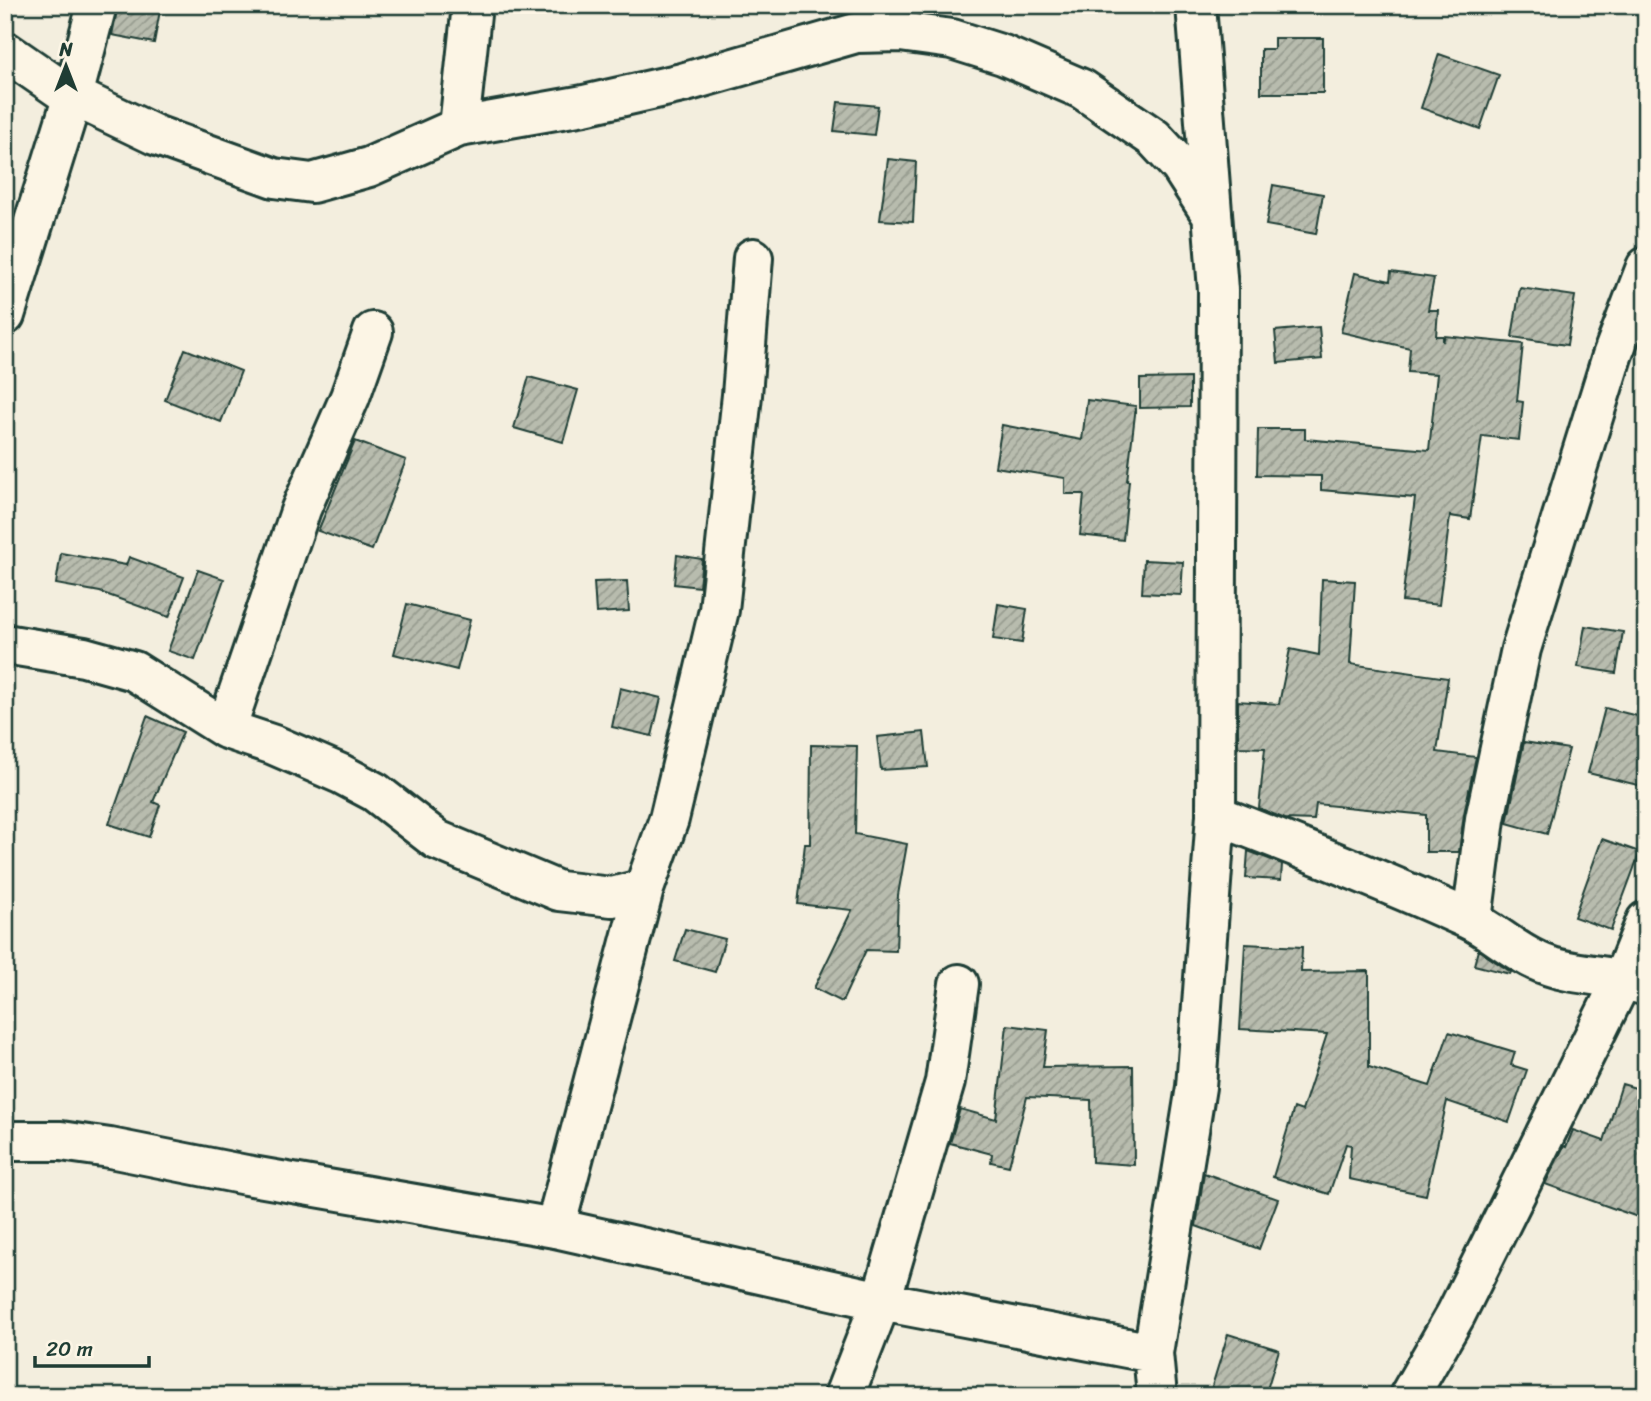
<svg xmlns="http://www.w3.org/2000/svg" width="1651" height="1401" font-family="Sriracha,sans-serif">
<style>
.building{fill:url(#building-hatch);stroke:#1f3d34;stroke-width:2}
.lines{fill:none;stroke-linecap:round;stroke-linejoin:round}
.street-casing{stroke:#1f3d34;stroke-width:44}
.street{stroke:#fcf5e5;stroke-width:38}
</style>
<defs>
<pattern id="building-hatch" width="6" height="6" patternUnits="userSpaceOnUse" patternTransform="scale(1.75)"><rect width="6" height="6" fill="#b8bcae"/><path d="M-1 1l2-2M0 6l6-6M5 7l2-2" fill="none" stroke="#959a8e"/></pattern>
</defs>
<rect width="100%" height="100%" fill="#f3eede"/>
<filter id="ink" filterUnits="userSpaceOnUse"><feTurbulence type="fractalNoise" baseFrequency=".0143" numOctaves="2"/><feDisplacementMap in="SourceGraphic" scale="14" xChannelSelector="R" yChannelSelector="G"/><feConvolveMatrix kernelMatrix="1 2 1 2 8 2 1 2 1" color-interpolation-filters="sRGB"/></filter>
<g filter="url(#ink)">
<path class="building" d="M 118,5 L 161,5 L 154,43 L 112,35 Z
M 1274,38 L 1323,38 L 1323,93 L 1261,93 L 1261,49 L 1274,49 Z
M 1439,54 L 1499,75 L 1480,129 L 1421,108 Z
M 838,102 L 878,106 L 874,135 L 834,131 Z
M 888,159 L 916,162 L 913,222 L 880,220 Z
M 1273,185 L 1323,194 L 1316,234 L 1266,225 Z
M 1391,272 L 1434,278 L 1428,310 L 1438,310 L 1436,336 L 1443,336 L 1443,342 L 1445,336 L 1523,344 L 1517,401 L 1523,402 L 1519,440 L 1482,436 L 1470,519 L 1450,516 L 1439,605 L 1402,601 L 1415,498 L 1321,490 L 1321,476 L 1257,475 L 1258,429 L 1305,429 L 1305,439 L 1429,450 L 1437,374 L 1408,372 L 1410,348 L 1341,332 L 1355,273 L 1390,281 Z
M 1520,288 L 1575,296 L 1567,345 L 1512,337 Z
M 1319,327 L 1322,359 L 1278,363 L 1275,331 Z
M 185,349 L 241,371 L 221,422 L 165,400 Z
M 529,377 L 578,390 L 563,442 L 514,428 Z
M 1190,378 L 1190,407 L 1140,408 L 1140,379 Z
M 1087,400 L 1136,406 L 1127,481 L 1129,481 L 1123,540 L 1080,535 L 1084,494 L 1065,494 L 1065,478 L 995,467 L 1002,425 L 1082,440 Z
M 355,441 L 406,460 L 372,550 L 318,531 Z
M 61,553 L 126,565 L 129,557 L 184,577 L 169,617 L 100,592 L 56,584 Z
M 677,555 L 702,559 L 699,587 L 674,584 Z
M 1144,560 L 1183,562 L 1181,595 L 1142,593 Z
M 198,570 L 224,579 L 195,660 L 168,651 Z
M 1322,579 L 1355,581 L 1350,664 L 1448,678 L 1437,752 L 1476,757 L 1464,814 L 1459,852 L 1426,852 L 1426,815 L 1316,804 L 1314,820 L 1285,819 L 1259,808 L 1265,748 L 1238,747 L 1238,701 L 1279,704 L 1290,649 L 1319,655 Z
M 627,581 L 629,611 L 596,613 L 594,582 Z
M 407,604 L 470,620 L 457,670 L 394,654 Z
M 998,604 L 1027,609 L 1022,643 L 993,639 Z
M 1585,626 L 1623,632 L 1616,673 L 1578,667 Z
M 620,688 L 661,698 L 652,736 L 612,727 Z
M 1605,708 L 1646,718 L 1646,787 L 1588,773 Z
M 147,716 L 183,732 L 153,802 L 160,805 L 149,837 L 109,824 Z
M 924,732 L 928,767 L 881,770 L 877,737 Z
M 1524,742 L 1569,749 L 1547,834 L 1507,823 Z
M 811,745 L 857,746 L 855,834 L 907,844 L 898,895 L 896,951 L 866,950 L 842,1002 L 814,988 L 852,910 L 798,904 L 805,844 L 810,844 Z
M 1602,839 L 1640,852 L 1611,930 L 1574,917 Z
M 1248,851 L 1282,864 L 1281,880 L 1246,878 Z
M 685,929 L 725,939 L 715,972 L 675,961 Z
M 1245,944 L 1302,947 L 1301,972 L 1369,971 L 1369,1067 L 1430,1086 L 1449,1032 L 1515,1052 L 1511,1065 L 1527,1070 L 1509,1122 L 1447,1101 L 1426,1195 L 1349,1179 L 1351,1145 L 1346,1144 L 1329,1194 L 1273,1177 L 1294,1108 L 1302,1111 L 1327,1034 L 1240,1029 Z
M 1478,950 L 1511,972 L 1510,974 L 1474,965 Z
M 1007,1025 L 1048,1030 L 1043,1067 L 1133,1066 L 1134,1165 L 1092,1162 L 1091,1100 L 1027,1097 L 1009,1166 L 991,1162 L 992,1154 L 950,1143 L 960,1109 L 996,1119 Z
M 1622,1084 L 1646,1091 L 1646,1220 L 1545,1184 L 1564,1146 L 1566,1147 L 1573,1130 L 1604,1141 Z
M 1204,1173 L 1278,1199 L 1259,1249 L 1196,1226 Z
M 1228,1334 L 1279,1350 L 1265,1396 L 1209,1396 Z"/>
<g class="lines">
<g class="street-casing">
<path id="street" d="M 5,51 L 63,91 L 155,135 L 274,178 L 312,183 L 369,167 L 459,127 L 584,105 L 682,83 L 856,33 L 900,32 L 952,39 L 1003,55 L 1082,89 L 1154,138 L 1180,166 L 1209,211
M 459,127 L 472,5
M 5,315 L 73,96 L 97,5
M 5,644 L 84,657 L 134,671 L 226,729 L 274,745 L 341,774 L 375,792 L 437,840 L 559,891 L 612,897 L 644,889
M 226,729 L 301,509 L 350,397 L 373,332
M 1216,815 C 1301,848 1385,881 1468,919 C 1492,930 1512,950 1537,961 C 1570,977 1610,973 1646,986
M 1472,920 L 1485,819 L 1521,649 L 1612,356 L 1646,267
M 5,1141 L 61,1141 L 110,1148 L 246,1175 L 555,1228 L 881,1301 L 1153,1353
M 555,1228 L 644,889 L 669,819 L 719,610 L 742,395 L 753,258
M 844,1396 L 881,1301 L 945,1082 L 959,984
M 1157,1396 L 1153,1353 L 1196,1087 L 1216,815 L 1218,290 L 1196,5
M 1409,1396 L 1456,1314 L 1623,978 L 1646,921"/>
</g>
<use href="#street" class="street"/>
</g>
</g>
<rect width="1651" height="1401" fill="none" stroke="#fcf5e5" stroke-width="28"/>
<rect x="14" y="14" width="1623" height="1373" fill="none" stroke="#1f3d34" stroke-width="2.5" filter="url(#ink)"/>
<g transform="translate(66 66)" stroke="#fcf5e5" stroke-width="5" paint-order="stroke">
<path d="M0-5L12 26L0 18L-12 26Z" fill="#1f3d34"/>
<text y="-10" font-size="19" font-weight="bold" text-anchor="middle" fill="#1f3d34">N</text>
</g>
<path d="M35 1356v10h114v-10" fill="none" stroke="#1f3d34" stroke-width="3.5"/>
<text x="46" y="1356" font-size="21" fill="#1f3d34" stroke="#fcf5e5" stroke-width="5" paint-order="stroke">20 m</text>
</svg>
